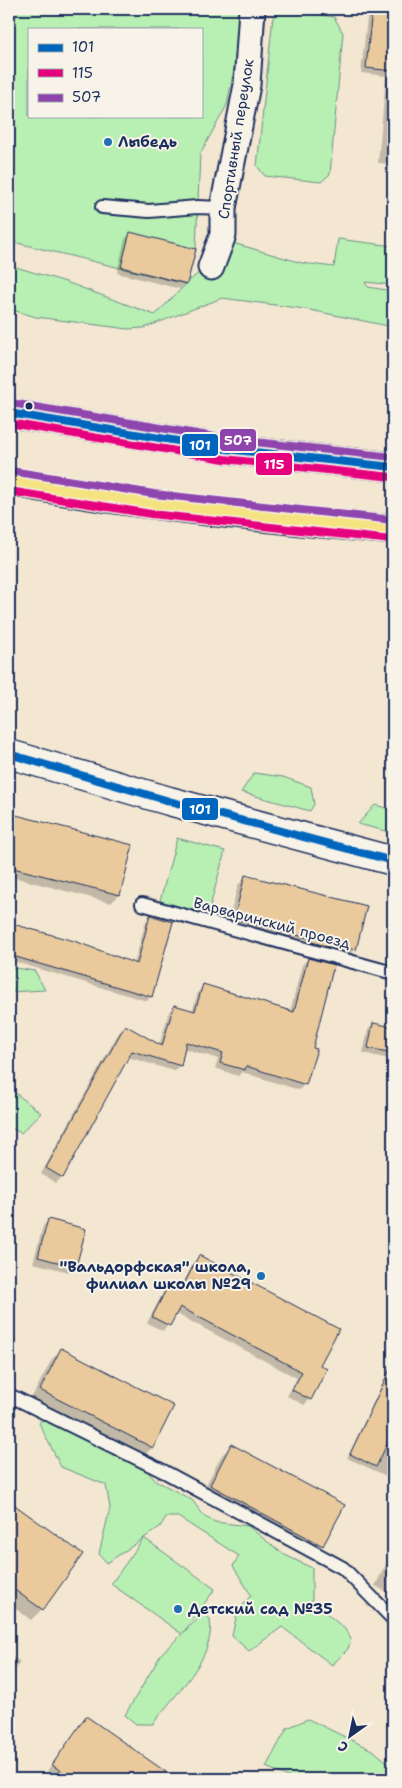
<svg xmlns="http://www.w3.org/2000/svg" width="402" height="1788" font-family="'Shantell Sans',sans-serif">
<style>
.green{fill:#b8efb2;stroke:#6a8f88;fill-rule:evenodd}
.shadow{fill:#0003}
.building{fill:#eaca9c;stroke:#1b2f5e}
.lines{fill:none;stroke-linecap:round;stroke-linejoin:round}
.service-casing{stroke:#1b2f5e;stroke-width:16}
.minor-casing{stroke:#1b2f5e;stroke-width:29}
.secondary-casing{stroke:#1b2f5e;stroke-width:31}
.primary-casing{stroke:#1b2f5e;stroke-width:31}
.service{stroke:#f7f3e8;stroke-width:12}
.minor{stroke:#f7f3e8;stroke-width:25}
.secondary{stroke:#f7f3e8;stroke-width:28}
.primary{stroke:#f5e382;stroke-width:28}
.bus-1-casing{stroke:#f7f3e8;stroke-width:11}
.bus-2-casing{stroke:#f7f3e8;stroke-width:11}
.bus-3-casing{stroke:#f7f3e8;stroke-width:11}
.bus-1{stroke:#0065bd;stroke-width:8}
.bus-2{stroke:#e5007d;stroke-width:8}
.bus-3{stroke:#8e44ad;stroke-width:8}
.poi-dot{fill:#1f6fb2;stroke:#f7f3e8;stroke-width:2}
.bus-dot{fill:#1b2f5e;stroke:#f7f3e8;stroke-width:2}
.labels{text-anchor:middle;dominant-baseline:central;stroke-width:4;stroke-linejoin:round;paint-order:stroke}
.street-label{font-size:15px;fill:#1b2f5e;stroke:#f7f3e8}
.poi-label{font-size:15px;font-weight:bold;fill:#1b2f5e;stroke:#f7f3e8;text-anchor:start}
.line-badge{stroke:#f7f3e8;stroke-width:2}
.badge-label{font-size:14px;text-anchor:middle;font-weight:bold;fill:#fff}
</style>
<rect width="100%" height="100%" fill="#f3e7d1"/>
<filter id="ink" filterUnits="userSpaceOnUse"><feTurbulence type="fractalNoise" baseFrequency=".02" numOctaves="2"/><feDisplacementMap in="SourceGraphic" scale="10" xChannelSelector="R" yChannelSelector="G"/><feConvolveMatrix kernelMatrix="1 2 1 2 8 2 1 2 1" color-interpolation-filters="sRGB"/></filter>
<g filter="url(#ink)">
<path class="green" d="M 9,9 L 238,9 L 238,49 L 227,105 L 200,154 L 196,249 L 187,283 L 233,243 L 302,263 L 334,267 L 338,239 L 393,246 L 393,285 L 365,282 L 368,287 L 393,291 L 393,327 L 305,309 L 222,298 L 144,328 L 128,329 L 36,317 L 9,309 L 9,265 L 66,282 L 155,315 L 186,284 L 9,241 ZM 29,29 L 201,29 L 201,116 L 29,116 Z
M 283,9 L 334,17 L 343,33 L 330,174 L 321,182 L 265,176 L 257,166 L 273,17 Z
M 254,773 L 283,777 L 311,787 L 314,804 L 310,811 L 241,792 Z
M 375,805 L 393,810 L 393,833 L 358,824 Z
M 177,838 L 225,851 L 208,914 L 160,901 Z
M 9,967 L 35,971 L 45,990 L 9,992 Z
M 9,1088 L 41,1113 L 21,1133 L 9,1127 Z
M 44,1417 L 141,1464 L 155,1480 L 192,1500 L 205,1517 L 215,1522 L 248,1526 L 283,1554 L 312,1568 L 312,1601 L 345,1629 L 351,1639 L 348,1649 L 332,1665 L 282,1627 L 249,1651 L 232,1636 L 237,1613 L 251,1595 L 233,1566 L 239,1556 L 178,1517 L 166,1517 L 160,1527 L 144,1538 L 215,1589 L 183,1633 L 204,1613 L 210,1619 C 216,1659 174,1694 153,1724 L 136,1724 L 125,1715 L 162,1653 L 182,1634 L 111,1584 L 144,1538 L 107,1563 L 99,1554 L 110,1508 L 106,1485 L 61,1467 L 39,1423 Z
M 308,1719 L 374,1751 L 392,1766 L 393,1779 L 293,1779 L 266,1767 L 287,1728 Z"/>
<path class="shadow" d="M 368,9 L 393,9 L 393,164 L 378,163 L 386,76 L 361,73 Z
M 130,234 L 186,283 L 180,289 L 117,273 L 125,239 Z
M 16,816 L 119,895 L 111,903 L 9,876 L 9,823 Z
M 246,877 L 355,949 L 347,957 L 227,927 L 238,885 Z
M 150,917 L 151,996 L 147,1001 L 9,960 L 9,925 L 73,942 L 134,964 L 146,921 Z
M 308,959 L 305,1084 L 299,1090 L 242,1072 L 238,1076 L 215,1068 L 218,1059 L 183,1048 L 180,1065 L 174,1071 L 128,1057 L 62,1177 L 56,1183 L 41,1174 L 119,1032 L 125,1027 L 159,1046 L 169,1012 L 174,1006 L 192,1012 L 198,992 L 203,986 L 290,1012 L 302,965 Z
M 373,1024 L 393,1028 L 393,1060 L 363,1053 L 368,1030 Z
M 49,1220 L 84,1230 L 74,1267 L 69,1272 L 33,1263 L 43,1226 Z
M 199,1257 L 318,1366 L 310,1399 L 304,1405 L 287,1396 L 297,1378 L 175,1313 L 163,1331 L 147,1323 L 164,1291 L 169,1285 L 179,1291 L 194,1262 Z
M 9,1320 L 13,1322 L 9,1331 Z
M 61,1350 L 172,1407 L 152,1448 L 142,1457 L 31,1399 L 52,1359 Z
M 393,1361 L 393,1479 L 347,1458 Z
M 231,1446 L 322,1545 L 313,1554 L 201,1494 L 222,1455 Z
M 9,1502 L 81,1555 L 42,1609 L 31,1620 L 9,1604 Z
M 393,1550 L 393,1595 L 375,1586 Z
M 9,1654 L 20,1662 L 9,1680 Z
M 86,1718 L 176,1779 L 59,1779 L 47,1771 Z"/>
<path class="building" d="M 372,9 L 393,9 L 393,71 L 366,68 Z
M 130,232 L 196,249 L 187,284 L 121,267 Z
M 16,815 L 133,845 L 120,895 L 9,867 L 9,842 Z
M 245,875 L 367,906 L 356,950 L 340,946 L 339,950 L 312,942 L 312,939 L 234,919 Z
M 150,915 L 173,922 L 152,997 L 9,955 L 9,923 L 74,941 L 137,964 Z
M 308,958 L 334,965 L 313,1048 L 317,1049 L 306,1085 L 246,1066 L 245,1070 L 220,1063 L 223,1053 L 186,1042 L 181,1066 L 132,1051 L 63,1178 L 46,1168 L 125,1025 L 162,1046 L 174,1005 L 195,1011 L 203,984 L 294,1012 Z
M 373,1023 L 393,1027 L 393,1053 L 368,1048 Z
M 48,1219 L 86,1229 L 76,1267 L 38,1257 Z
M 199,1255 L 339,1329 L 320,1365 L 327,1369 L 311,1400 L 292,1390 L 302,1372 L 180,1307 L 170,1326 L 152,1317 L 169,1284 L 181,1290 Z
M 61,1348 L 174,1406 L 153,1448 L 40,1390 Z
M 393,1363 L 393,1432 L 376,1467 L 350,1454 Z
M 231,1444 L 345,1505 L 323,1546 L 210,1485 Z
M 9,1501 L 83,1554 L 43,1610 L 9,1586 Z
M 86,1716 L 176,1779 L 73,1779 L 52,1765 Z"/>
<g class="lines">
<g class="service-casing">
<path id="service" d="M 102,207 L 149,211 L 197,207 L 223,208
M 142,904 L 393,973
M 9,1395 L 165,1472 L 343,1568 L 393,1619"/>
</g>
<g class="minor-casing">
<path id="minor" d="M 211,267 L 223,235 L 223,208 L 247,85 L 252,9"/>
</g>
<g class="secondary-casing">
<path id="secondary" d="M 9,754 L 169,801 L 393,861"/>
</g>
<g class="primary-casing">
<path id="primary" d="M 9,413 L 226,449 L 393,467
M 9,481 C 136,506 265,518 393,530"/>
</g>
<use href="#service" class="service"/>
<use href="#minor" class="minor"/>
<use href="#secondary" class="secondary"/>
<use href="#primary" class="primary"/>
<g class="bus-1-casing">
<path id="bus-1" d="M 9,413 L 226,449 L 393,467
M 9,754 L 169,801 L 393,861"/>
</g>
<g class="bus-2-casing">
<path id="bus-2" d="M 9,423 L 224,459 L 392,477
M 9,491 L 151,514 L 392,540"/>
</g>
<g class="bus-3-casing">
<path id="bus-3" d="M 11,403 L 227,439 L 393,457
M 11,471 L 154,494 L 393,520"/>
</g>
<use href="#bus-1" class="bus-1"/>
<use href="#bus-2" class="bus-2"/>
<use href="#bus-3" class="bus-3"/>
</g>
</g>
<g class="poi-dot">
<circle cx="108" cy="142" r="5"/>
<circle cx="261" cy="1276" r="5"/>
<circle cx="178" cy="1609" r="5"/>
</g>
<circle class="bus-dot" cx="29" cy="406" r="4.5"/>
<g class="labels">
<g class="street-label">
<text transform="translate(236 139) rotate(-81)">Спортивный переулок</text>
<text transform="translate(272 923) rotate(15)">Варваринский проезд</text>
</g>
<g class="poi-label">
<text x="118" y="142">Лыбедь</text>
<text x="251" y="1267" text-anchor="end">"Вальдорфская" школа,<tspan x="251" dy="17">филиал школы №29</tspan></text>
<text x="188" y="1609">Детский сад №35</text>
</g>
</g>
<g class="line-badge">
<rect x="219" y="428" width="38" height="24" rx="5" fill="#8e44ad"/>
<rect x="181" y="433" width="38" height="24" rx="5" fill="#0065bd"/>
<rect x="255" y="452" width="38" height="24" rx="5" fill="#e5007d"/>
<rect x="181" y="797" width="38" height="24" rx="5" fill="#0065bd"/>
</g>
<g class="badge-label">
<text x="238" y="445">507</text>
<text x="200" y="450">101</text>
<text x="274" y="469">115</text>
<text x="200" y="814">101</text>
</g>
<rect width="402" height="1788" fill="none" stroke="#f7f3e8" stroke-width="30"/>
<rect x="15" y="15" width="372" height="1758" fill="none" stroke="#1b2f5e" stroke-width="2" filter="url(#ink)"/>
<rect x="28" y="28" width="175" height="90" fill="#f7f3e8" stroke="#9fa5b1"/>
<rect x="38" y="44" width="25" height="8" fill="#0065bd" stroke="#9fa5b1"/>
<text x="72" y="52" font-size="15" fill="#1b2f5e">101</text>
<rect x="38" y="69" width="25" height="8" fill="#e5007d" stroke="#9fa5b1"/>
<text x="72" y="78" font-size="15" fill="#1b2f5e">115</text>
<rect x="38" y="94" width="25" height="8" fill="#8e44ad" stroke="#9fa5b1"/>
<text x="72" y="102" font-size="15" fill="#1b2f5e">507</text>
<g transform="translate(350 1736) rotate(213)" stroke="#f7f3e8" stroke-width="4" paint-order="stroke">
<path d="M0-4L9 19L0 12L-9 19Z" fill="#1b2f5e"/>
<text y="-8" font-size="14" font-weight="bold" text-anchor="middle" fill="#1b2f5e">С</text>
</g>
</svg>
